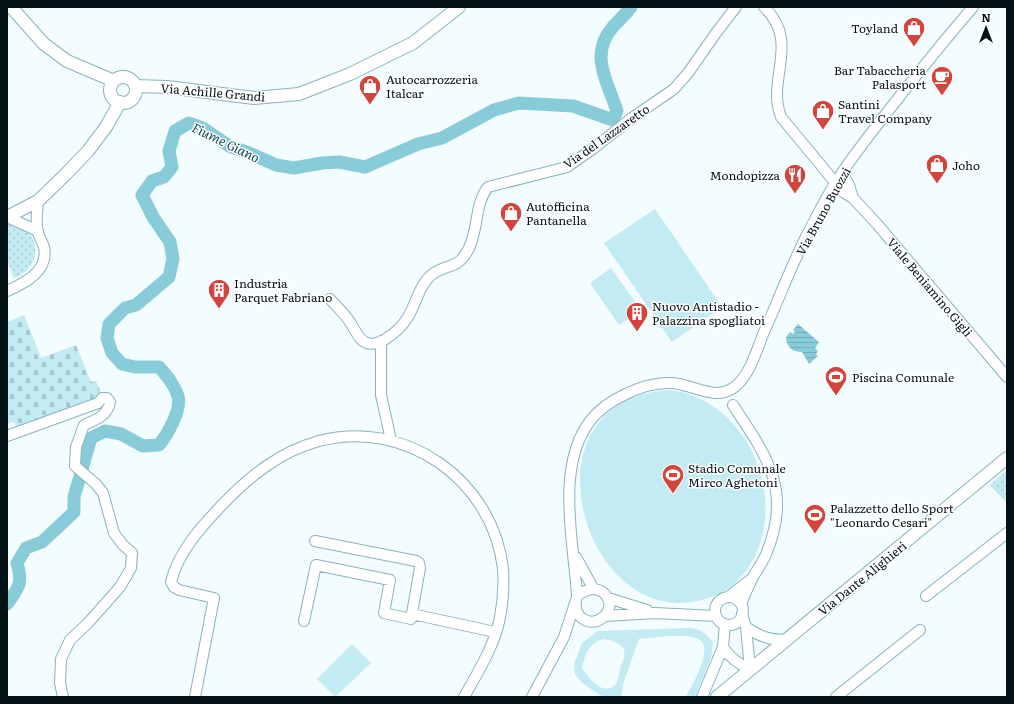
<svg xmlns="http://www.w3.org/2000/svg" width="1014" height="704" font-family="Literata,serif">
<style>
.grass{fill:url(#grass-dots)}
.cemetery{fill:url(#cemetery-stones)}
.garden{fill:#c2ebf3;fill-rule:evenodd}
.water{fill:url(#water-rules)}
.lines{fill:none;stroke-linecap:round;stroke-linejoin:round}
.river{stroke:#89ccd9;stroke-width:13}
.minor-casing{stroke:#88b3bc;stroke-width:12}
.major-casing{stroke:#88b3bc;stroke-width:14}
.minor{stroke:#fff;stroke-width:10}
.major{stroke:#fff;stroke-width:12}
.labels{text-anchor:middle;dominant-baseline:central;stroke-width:3;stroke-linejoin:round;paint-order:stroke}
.poi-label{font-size:12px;fill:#031215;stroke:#fff;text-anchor:start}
.street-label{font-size:12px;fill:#031215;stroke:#fff}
.water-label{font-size:13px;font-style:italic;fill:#0e4a54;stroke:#fff}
</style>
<defs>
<pattern id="grass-dots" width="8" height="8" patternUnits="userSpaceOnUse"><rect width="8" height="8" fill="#c2ebf3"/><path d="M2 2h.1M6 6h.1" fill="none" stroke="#a5c8cf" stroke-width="1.8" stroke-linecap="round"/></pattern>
<pattern id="cemetery-stones" width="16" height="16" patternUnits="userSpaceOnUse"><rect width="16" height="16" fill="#c2ebf3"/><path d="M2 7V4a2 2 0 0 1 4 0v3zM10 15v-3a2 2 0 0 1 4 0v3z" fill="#a5c8cf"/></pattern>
<pattern id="water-rules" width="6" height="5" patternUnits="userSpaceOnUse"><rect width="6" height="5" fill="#89ccd9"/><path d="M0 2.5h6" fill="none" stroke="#75aeb9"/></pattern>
</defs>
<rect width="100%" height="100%" fill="#f3fcfe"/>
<path class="grass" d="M 7,223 L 29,232 C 42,250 34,271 14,278 L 7,261 Z
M 1007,470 L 1007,503 L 990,485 Z"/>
<path class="cemetery" d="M 24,315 L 41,358 L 76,345 L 91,382 L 96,381 L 101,393 L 96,396 L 97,400 L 18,431 L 14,422 L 7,424 L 7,322 Z"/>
<path class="garden" d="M 655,209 L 722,307 L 672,342 L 604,243 Z
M 611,268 L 641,310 L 619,325 L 590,283 Z
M 669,390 C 753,399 796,514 741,577 C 728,592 711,599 691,602 C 580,619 520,399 669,390 Z
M 690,628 C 701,629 706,633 713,643 L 711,658 L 695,697 L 685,697 C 692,687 712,651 701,641 C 691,632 652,638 639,639 L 624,681 L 621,697 L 603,697 L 582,683 L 575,674 L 574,664 L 582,643 L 598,631 ZM 603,639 C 610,640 621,642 624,650 C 626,657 622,663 620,668 C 619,674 618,682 614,686 C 602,696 587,676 582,668 C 585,654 589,643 603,639 Z
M 352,644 L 371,663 L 335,697 L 317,679 Z"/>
<path class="water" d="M 798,324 L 819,342 L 815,348 L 818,351 L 816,354 L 818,356 L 809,364 L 802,352 C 793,352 786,347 786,337 L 790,332 L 793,334 L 795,332 L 793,330 Z"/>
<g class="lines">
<path class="river" d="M 7,604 C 19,587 23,584 17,563 L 26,548 L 42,542 L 74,512 L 74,497 L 91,438 L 105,431 L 121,434 L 143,446 L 159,445 C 167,435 182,410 178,396 C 174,384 167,376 159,367 L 135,367 L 122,364 L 112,353 L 107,338 L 109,324 L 125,308 L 136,305 L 169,277 L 173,259 L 170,242 L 153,217 L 142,195 L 152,181 L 164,177 L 172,167 L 169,151 L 175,131 L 189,123 L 203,128 L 229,146 L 249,153 L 276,165 L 294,168 L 322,163 L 339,162 L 365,167 L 418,144 L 442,138 L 494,110 L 519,103 L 573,106 L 613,120 L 617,111 C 608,83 589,55 612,28 C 618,21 625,15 631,7"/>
<g class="minor-casing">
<path id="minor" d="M 764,7 C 801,42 766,79 781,117 L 843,192 L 853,198 L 877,224 L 1007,377
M 842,173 L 849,185 L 853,198
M 7,217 L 38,231
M 7,291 C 25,283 49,271 44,247 C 42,241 38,235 37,229 C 36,220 37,210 38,201
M 330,299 C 337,307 345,314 350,322 C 355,329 358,340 367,343 C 373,345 379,343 384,340 C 394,334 402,327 408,317 C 416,304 420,282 434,273 C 449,263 457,270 468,250 C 479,230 474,205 488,187 L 567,167 L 594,148 L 632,118 L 674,89 L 688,73 L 716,33 L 736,7
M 381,341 L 381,395 L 391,440
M 733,405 C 765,454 792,488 768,549 C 765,560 757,569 752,579 C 748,587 744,596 741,604
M 7,436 L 98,403 L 102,398 L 107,398 L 110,402 C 108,415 96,420 84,425 L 76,447 L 75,466 L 96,484 L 103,493 L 114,533 L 123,545 L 132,553 L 131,568 L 120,587 L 88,623 L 70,640 L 61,659 L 60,683 L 63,697
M 576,557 L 593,588
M 577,596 C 602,576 620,606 602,618 C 592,626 578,620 576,608 C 575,604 576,600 577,596 C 574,543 555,467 590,421 C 606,400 644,382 670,383 C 693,383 716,404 737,385 C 751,372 757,349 764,332 C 779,299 792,263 809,231 C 818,214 826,197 836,182 C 851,158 868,137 885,115 C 914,78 943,42 973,7
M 926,596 L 1007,533
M 728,597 L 750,580
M715 611a14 14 0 1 1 28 0a14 14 0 1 1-28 0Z
M 608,598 L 647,610
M 412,614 L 495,632
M 605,616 L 655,613 L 716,616
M 304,621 L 316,565 L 390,580 L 384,613 L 411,619 L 420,568 L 419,563 L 416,561 L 315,541
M 746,627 C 760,637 770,640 787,640
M 723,647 C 730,658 738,664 750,669 L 746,627 L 742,614
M 195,697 L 214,598 L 179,590 L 174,587 L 171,582 C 178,552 201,527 222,505 C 250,476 279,452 319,441 C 405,418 493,480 503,569 C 504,584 503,602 500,617 C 496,643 477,674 464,697
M 532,697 L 564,637 L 575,603
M 702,697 L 723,647 L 725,624
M 836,697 L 920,630"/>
</g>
<g class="major-casing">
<path id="major" d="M 11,7 L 44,44 L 67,61 L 114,81
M110 90a13 13 0 1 1 26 0a13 13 0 1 1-26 0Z
M 136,86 L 167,87 L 254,98 L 299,94 L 350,74 L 413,43 L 459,7
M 7,217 L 38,201 L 66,174 L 88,151 L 106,127 L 120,102
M 717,697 L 1007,458"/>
</g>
<use href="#minor" class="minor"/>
<use href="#major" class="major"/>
</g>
<defs>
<g id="shop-pin" transform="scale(1.15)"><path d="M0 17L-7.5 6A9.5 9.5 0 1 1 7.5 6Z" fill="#d3443d" stroke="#fff"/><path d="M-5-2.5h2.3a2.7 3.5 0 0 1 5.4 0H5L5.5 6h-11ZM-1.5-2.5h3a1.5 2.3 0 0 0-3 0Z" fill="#fff"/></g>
<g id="cafe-pin" transform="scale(1.15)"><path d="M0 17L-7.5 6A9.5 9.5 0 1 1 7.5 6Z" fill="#d3443d" stroke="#fff"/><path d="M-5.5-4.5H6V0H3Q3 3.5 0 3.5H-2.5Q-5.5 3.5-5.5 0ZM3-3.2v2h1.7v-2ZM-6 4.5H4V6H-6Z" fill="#fff"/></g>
<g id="restaurant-pin" transform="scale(1.15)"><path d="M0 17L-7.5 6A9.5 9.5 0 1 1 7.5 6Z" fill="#d3443d" stroke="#fff"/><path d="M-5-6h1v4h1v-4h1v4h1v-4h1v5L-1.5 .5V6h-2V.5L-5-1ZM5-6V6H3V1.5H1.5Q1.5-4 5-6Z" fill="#fff"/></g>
<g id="building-pin" transform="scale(1.15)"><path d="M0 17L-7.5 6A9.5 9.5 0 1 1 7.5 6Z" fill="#d3443d" stroke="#fff"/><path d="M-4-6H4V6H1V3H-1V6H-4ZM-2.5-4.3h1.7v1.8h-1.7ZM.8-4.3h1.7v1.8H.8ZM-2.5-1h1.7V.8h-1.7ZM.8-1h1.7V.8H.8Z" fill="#fff"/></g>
<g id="stadium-pin" transform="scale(1.15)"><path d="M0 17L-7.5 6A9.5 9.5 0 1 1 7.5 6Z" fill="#d3443d" stroke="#fff"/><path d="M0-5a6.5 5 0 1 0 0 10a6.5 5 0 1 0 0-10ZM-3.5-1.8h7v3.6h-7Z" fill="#fff"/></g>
</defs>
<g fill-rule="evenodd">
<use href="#shop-pin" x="914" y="28"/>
<use href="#cafe-pin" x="942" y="77"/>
<use href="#shop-pin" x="370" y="86"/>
<use href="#shop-pin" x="823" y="111"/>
<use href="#shop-pin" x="937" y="165"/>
<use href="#restaurant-pin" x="795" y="175"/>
<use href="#shop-pin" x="511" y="213"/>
<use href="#building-pin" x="219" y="290"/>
<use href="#building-pin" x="637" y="313"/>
<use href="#stadium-pin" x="836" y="377"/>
<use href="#stadium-pin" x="673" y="475"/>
<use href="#stadium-pin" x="815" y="515"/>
</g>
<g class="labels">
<g class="poi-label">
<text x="898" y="28" text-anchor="end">Toyland</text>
<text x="926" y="70" text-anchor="end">Bar Tabaccheria<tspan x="926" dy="14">Palasport</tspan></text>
<text x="386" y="79">Autocarrozzeria<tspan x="386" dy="14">Italcar</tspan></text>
<text x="838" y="104">Santini<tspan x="838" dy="14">Travel Company</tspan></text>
<text x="952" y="165">Joho</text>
<text x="780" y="175" text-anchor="end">Mondopizza</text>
<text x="526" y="206">Autofficina<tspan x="526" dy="14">Pantanella</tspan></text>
<text x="234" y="283">Industria<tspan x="234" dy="14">Parquet Fabriano</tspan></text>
<text x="652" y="306">Nuovo Antistadio -<tspan x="652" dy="14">Palazzina spogliatoi</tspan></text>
<text x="852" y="377">Piscina Comunale</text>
<text x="688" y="468">Stadio Comunale<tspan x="688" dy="14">Mirco Aghetoni</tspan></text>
<text x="830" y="508">Palazzetto dello Sport<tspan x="830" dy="14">"Leonardo Cesari"</tspan></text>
</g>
<g class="street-label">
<text transform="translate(213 92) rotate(5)">Via Achille Grandi</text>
<text transform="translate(606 136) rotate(-35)">Via del Lazzaretto</text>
<text transform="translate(823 211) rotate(-61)">Via Bruno Buozzi</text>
<text transform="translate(930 287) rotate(50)">Viale Beniamino Gigli</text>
<text transform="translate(862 578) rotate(-39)">Via Dante Alighieri</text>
</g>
<g class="water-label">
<text transform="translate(226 142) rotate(26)">Fiume Giano</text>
</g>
</g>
<rect width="1014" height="704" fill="none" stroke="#031215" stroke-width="16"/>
<g transform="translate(986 28)" stroke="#ffffff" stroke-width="3" paint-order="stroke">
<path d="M0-3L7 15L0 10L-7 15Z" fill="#031215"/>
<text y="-6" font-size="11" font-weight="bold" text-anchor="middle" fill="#031215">N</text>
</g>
</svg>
